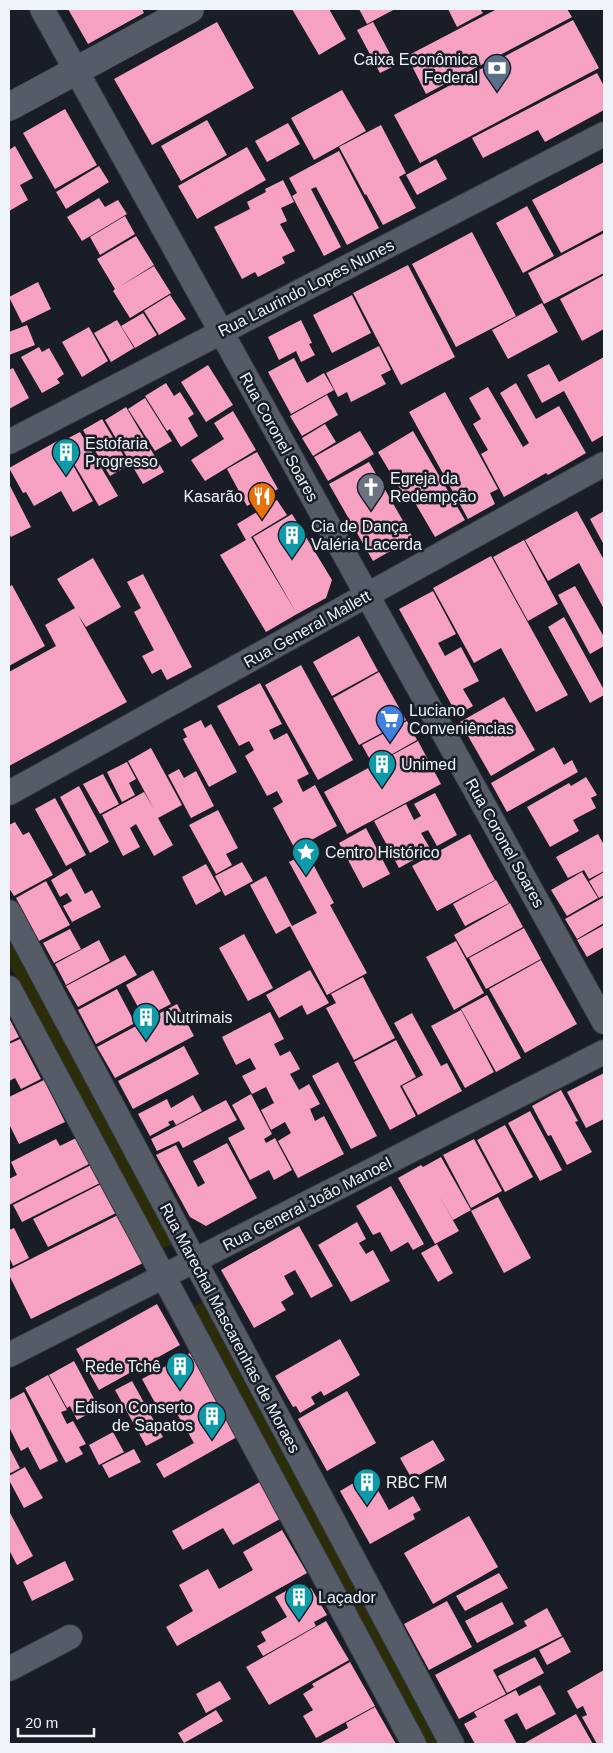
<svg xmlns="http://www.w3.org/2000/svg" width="613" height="1753" font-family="Arial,sans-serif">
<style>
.green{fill:#2b2c08}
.building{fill:#f7a1c2}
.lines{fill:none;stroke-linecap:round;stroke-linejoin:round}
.street-casing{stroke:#33373f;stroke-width:26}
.secondary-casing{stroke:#33373f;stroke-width:29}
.street{stroke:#555c67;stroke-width:24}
.secondary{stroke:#555c67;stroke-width:28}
.labels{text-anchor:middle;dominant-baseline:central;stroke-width:5;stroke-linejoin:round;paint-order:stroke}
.poi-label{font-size:16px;fill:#eff3fa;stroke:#181d27;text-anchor:start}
.street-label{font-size:16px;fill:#eff3fa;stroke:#181d27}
</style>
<rect width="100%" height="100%" fill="#181d27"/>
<path class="green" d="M 9,936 L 172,1244 L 161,1250 L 9,964 Z
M 202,1302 L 440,1744 L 428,1744 L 194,1307 Z"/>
<path class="building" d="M 68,9 L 142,9 L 144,13 L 88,44 Z
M 292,9 L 329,9 L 346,39 L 319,55 Z
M 359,9 L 395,9 L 367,24 Z
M 448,9 L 480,9 L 483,13 L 457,27 Z
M 497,9 L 567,9 L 572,17 L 426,94 L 407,56 Z
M 573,20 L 599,68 L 420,163 L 394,115 Z
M 217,22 L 254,88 L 152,145 L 114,79 Z
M 373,22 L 396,65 L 380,73 L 357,30 Z
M 597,73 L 604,86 L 604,110 L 545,142 L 538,130 L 483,158 L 472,138 Z
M 342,90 L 366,131 L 314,160 L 291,118 Z
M 65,109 L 97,165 L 55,189 L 23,133 Z
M 207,120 L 227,155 L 181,181 L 161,146 Z
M 288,123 L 300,144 L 267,162 L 255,141 Z
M 381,125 L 406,173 L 399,177 L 416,208 L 383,225 L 366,194 L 365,195 L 339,147 Z
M 15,146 L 33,178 L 20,185 L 28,200 L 9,211 L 9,150 Z
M 247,147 L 266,180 L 197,219 L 178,186 Z
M 339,151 L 379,228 L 347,245 L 316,187 L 311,189 L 341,247 L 324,256 L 292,196 L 297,193 L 289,178 Z
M 436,159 L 447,179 L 417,195 L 406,175 Z
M 604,162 L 604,230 L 561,253 L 532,200 Z
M 99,166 L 109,182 L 66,209 L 56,192 Z
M 283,180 L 294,202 L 281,208 L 287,221 L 280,224 L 295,251 L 282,257 L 285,263 L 258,277 L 255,272 L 242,279 L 214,227 L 250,209 L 247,202 L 266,192 L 265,189 Z
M 99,198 L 105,207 L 118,200 L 127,214 L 82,241 L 67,217 Z
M 527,206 L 554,256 L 523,273 L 496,223 Z
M 125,216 L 135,234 L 100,255 L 90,237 Z
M 472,232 L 516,316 L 456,347 L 412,264 Z
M 604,233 L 604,273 L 544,304 L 528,273 Z
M 136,236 L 154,265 L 119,287 L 154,266 L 171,293 L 130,318 L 113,291 L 115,289 L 97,259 Z
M 408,265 L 455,357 L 401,385 L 353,293 Z
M 604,275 L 604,329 L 582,341 L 560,299 Z
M 38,282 L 51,309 L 22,323 L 9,297 Z
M 170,295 L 186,319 L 159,335 L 144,311 Z
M 352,295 L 371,333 L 332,353 L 313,315 Z
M 542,303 L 558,332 L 508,359 L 492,330 Z
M 143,313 L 157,335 L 135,348 L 121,326 Z
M 117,320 L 134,348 L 111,362 L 94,333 Z
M 301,320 L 312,343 L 309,344 L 315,355 L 301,362 L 296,351 L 279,360 L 268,337 Z
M 27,325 L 35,345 L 9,355 L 9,332 Z
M 89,327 L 108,361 L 82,377 L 62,342 Z
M 379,346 L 391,370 L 381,375 L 386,384 L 351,402 L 347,392 L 338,397 L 326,373 Z
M 39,347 L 42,352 L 49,348 L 64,374 L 57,379 L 60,383 L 42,393 L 21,357 Z
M 604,357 L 604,435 L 592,442 L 564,391 L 542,403 L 527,375 L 549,364 L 559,382 Z
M 294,358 L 307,383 L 324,373 L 334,390 L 291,414 L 268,372 Z
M 208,365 L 233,405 L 206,422 L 181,382 Z
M 13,368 L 29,398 L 9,409 L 9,370 Z
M 166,383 L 174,396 L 180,392 L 194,414 L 188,418 L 198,436 L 181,447 L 170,429 L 167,431 L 145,396 Z
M 516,383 L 536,419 L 559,406 L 586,453 L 548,475 L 546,473 L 504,497 L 481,454 L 488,450 L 473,424 L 481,419 L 469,398 L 488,387 L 523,447 L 529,443 L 500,393 Z
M 445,392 L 498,489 L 490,493 L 495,504 L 468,519 L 409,412 Z
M 327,395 L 338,415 L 302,436 L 290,416 Z
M 145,398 L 172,441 L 155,451 L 128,409 Z
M 126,407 L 164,472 L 143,484 L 105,420 Z
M 233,411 L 256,450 L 205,481 L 191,460 L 224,439 L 214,423 Z
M 102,419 L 129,465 L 110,476 L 83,430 Z
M 325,424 L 336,442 L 313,456 L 302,438 Z
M 360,431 L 374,454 L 328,481 L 314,457 Z
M 413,431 L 465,520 L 435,537 L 411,496 L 406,499 L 378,452 Z
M 80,432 L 118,496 L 99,506 L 61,442 Z
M 59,440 L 93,501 L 73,512 L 61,491 L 34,506 L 26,492 L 23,493 L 9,468 Z
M 257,452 L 278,489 L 247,506 L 227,469 Z
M 369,462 L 413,538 L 373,561 L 329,484 Z
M 9,484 L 31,527 L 11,537 L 9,533 Z
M 277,500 L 287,515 L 246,540 L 237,524 Z
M 577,511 L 604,560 L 604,609 L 579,563 L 548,581 L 525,540 Z
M 604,511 L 604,545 L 590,519 Z
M 292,514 L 332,580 L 326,598 L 297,614 L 253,537 Z
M 251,537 L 297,614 L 266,632 L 220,555 Z
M 524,540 L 558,604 L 528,621 L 493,557 Z
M 491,556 L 568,695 L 536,712 L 501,648 L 474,663 L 433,588 Z
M 93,558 L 121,607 L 86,627 L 78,615 L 127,702 L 9,766 L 9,672 L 56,646 L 45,625 L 75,608 L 57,579 Z
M 143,574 L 192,667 L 167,680 L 161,669 L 152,674 L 142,656 L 154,650 L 134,612 L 141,608 L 127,582 Z
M 12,585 L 45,646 L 9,666 L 9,587 Z
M 575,586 L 604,637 L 604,646 L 590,654 L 558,595 Z
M 433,591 L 456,634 L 438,643 L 445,656 L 461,647 L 479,681 L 463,689 L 473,706 L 457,715 L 399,609 Z
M 564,617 L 604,690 L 604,695 L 590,703 L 548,627 Z
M 359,636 L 378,671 L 332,696 L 313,662 Z
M 301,665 L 353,760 L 318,780 L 265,685 Z
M 379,672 L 406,720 L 359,745 L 333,698 Z
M 260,683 L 282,724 L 269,730 L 274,740 L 287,733 L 309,774 L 297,780 L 303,792 L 315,785 L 337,826 L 295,849 L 273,808 L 283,802 L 277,791 L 267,796 L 245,756 L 254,750 L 249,741 L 239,746 L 217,706 Z
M 504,697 L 535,750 L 491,776 L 460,722 Z
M 201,720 L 205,728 L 211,724 L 237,772 L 209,787 L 183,739 L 187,737 L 183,729 Z
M 407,721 L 417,740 L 373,765 L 362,745 Z
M 418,741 L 441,784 L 347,834 L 324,792 Z
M 554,747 L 564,765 L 572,760 L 578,772 L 507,812 L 491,783 Z
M 151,748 L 182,805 L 158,818 L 173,845 L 154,856 L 136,824 L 130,828 L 140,847 L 123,856 L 102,815 L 144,792 L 154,809 L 128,761 Z
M 127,762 L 136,779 L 129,783 L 135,795 L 122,802 L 107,772 Z
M 179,769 L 184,778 L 196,771 L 214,806 L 191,818 L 168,775 Z
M 103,774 L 119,804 L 100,814 L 83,784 Z
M 586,777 L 597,795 L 591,798 L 596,808 L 573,820 L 579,831 L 550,847 L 527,807 L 569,783 L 571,786 Z
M 79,786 L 109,842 L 90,853 L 60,797 Z
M 435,793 L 457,835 L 437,846 L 428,830 L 421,833 L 431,850 L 399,868 L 374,821 L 406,804 L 414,820 L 421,816 L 414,804 Z
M 55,798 L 86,855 L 66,866 L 35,809 Z
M 218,810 L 238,848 L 226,854 L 232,865 L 216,874 L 189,825 Z
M 15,822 L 23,835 L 29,832 L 53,875 L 14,896 L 9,888 L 9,825 Z
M 366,828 L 390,874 L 363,888 L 339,843 Z
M 470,834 L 495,880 L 437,911 L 412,866 Z
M 598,834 L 604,845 L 604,871 L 589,879 L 584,870 L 568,878 L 556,857 Z
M 307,853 L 334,903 L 330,905 L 367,973 L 327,995 L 290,926 L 276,934 L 250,885 L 266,876 L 292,926 L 317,913 L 289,862 Z
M 242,862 L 253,881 L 225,896 L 215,876 Z
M 206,864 L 221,891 L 196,905 L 182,877 Z
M 71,868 L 85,894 L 92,890 L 101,907 L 72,922 L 63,906 L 72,901 L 67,893 L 60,897 L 51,880 Z
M 582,872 L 598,898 L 567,916 L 551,890 Z
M 604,872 L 604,895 L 599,898 L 589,881 Z
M 496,880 L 509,903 L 465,926 L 453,904 Z
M 46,881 L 70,925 L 39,941 L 16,898 Z
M 604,897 L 604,923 L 577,939 L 565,919 Z
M 510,903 L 523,927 L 467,958 L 454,935 Z
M 604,925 L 604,947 L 587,957 L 577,940 Z
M 524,928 L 541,959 L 486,989 L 469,958 Z
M 70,929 L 81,949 L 54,963 L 43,943 Z
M 244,934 L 273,988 L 248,1001 L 219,948 Z
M 99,940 L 110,961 L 66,985 L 55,964 Z
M 456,941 L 484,993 L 454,1010 L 426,957 Z
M 125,955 L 137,975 L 78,1007 L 66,986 Z
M 541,960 L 577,1024 L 525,1053 L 489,989 Z
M 153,970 L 171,1004 L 144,1018 L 126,985 Z
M 310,970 L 329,1003 L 307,1015 L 302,1005 L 279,1018 L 266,995 Z
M 363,977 L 395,1038 L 354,1060 L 326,1008 L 336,1003 L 331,994 Z
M 117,989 L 135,1023 L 96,1044 L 78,1010 Z
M 487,995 L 521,1058 L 496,1072 L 461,1009 Z
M 177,1004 L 194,1036 L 115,1078 L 97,1047 Z
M 461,1010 L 494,1072 L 465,1088 L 431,1026 Z
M 270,1012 L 284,1039 L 274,1044 L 280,1056 L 290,1051 L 300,1069 L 290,1074 L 299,1090 L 309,1084 L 320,1104 L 310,1109 L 315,1121 L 324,1116 L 344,1154 L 298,1178 L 278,1141 L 291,1133 L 285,1122 L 271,1130 L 261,1110 L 274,1103 L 266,1087 L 252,1094 L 242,1076 L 256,1069 L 250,1058 L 236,1065 L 222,1037 Z
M 412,1013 L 441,1066 L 447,1063 L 462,1091 L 418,1115 L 402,1086 L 423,1075 L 394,1023 Z
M 9,1018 L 19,1037 L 9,1042 Z
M 20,1039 L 41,1079 L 21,1089 L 15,1078 L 9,1081 L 9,1044 Z
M 396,1040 L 416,1077 L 400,1086 L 416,1116 L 390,1130 L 354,1062 Z
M 184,1046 L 199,1074 L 133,1109 L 118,1081 Z
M 338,1062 L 377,1136 L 351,1149 L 312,1076 Z
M 604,1073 L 604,1119 L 586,1128 L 567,1092 Z
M 44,1080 L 65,1122 L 19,1144 L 9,1124 L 9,1097 Z
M 561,1090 L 578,1121 L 575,1122 L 592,1152 L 567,1165 L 551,1135 L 548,1136 L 532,1106 Z
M 251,1094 L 272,1134 L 264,1139 L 266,1143 L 275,1138 L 292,1170 L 274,1180 L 269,1170 L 250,1180 L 228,1138 L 245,1129 L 232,1105 Z
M 193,1095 L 202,1111 L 176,1125 L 173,1120 L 168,1122 L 170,1125 L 150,1136 L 138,1114 L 167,1099 L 171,1108 Z
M 226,1100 L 237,1120 L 183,1148 L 179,1141 L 157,1151 L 151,1139 Z
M 530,1111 L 562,1170 L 540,1181 L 508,1123 Z
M 505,1125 L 533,1177 L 505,1192 L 477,1140 Z
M 78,1137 L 91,1163 L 9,1205 L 9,1179 L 17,1175 L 11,1162 L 56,1139 L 60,1146 Z
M 474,1139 L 502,1191 L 471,1208 L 443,1155 Z
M 227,1143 L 257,1198 L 206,1226 L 190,1217 L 156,1155 L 176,1145 L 198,1187 L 205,1183 L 193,1161 Z
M 441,1157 L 471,1210 L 453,1220 L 438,1194 L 459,1231 L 435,1244 L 398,1178 L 421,1165 L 423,1167 Z
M 95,1163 L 104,1181 L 22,1222 L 13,1205 Z
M 105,1182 L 120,1211 L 48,1247 L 33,1219 Z
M 391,1186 L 424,1244 L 413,1250 L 408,1242 L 391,1252 L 380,1232 L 373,1235 L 356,1206 Z
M 498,1197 L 531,1258 L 504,1273 L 471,1211 Z
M 118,1215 L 143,1263 L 31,1319 L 9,1275 L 9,1270 Z
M 357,1222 L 366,1239 L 359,1243 L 366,1254 L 373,1250 L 390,1281 L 351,1302 L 318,1245 Z
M 299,1226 L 333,1286 L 311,1298 L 295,1270 L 284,1276 L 294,1294 L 281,1302 L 286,1310 L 254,1328 L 221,1270 Z
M 14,1228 L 29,1258 L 13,1266 L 9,1257 L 9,1230 Z
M 437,1244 L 453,1273 L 438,1282 L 421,1253 Z
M 157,1304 L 180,1345 L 99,1390 L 76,1349 Z
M 340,1339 L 360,1375 L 324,1396 L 321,1391 L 311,1397 L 315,1404 L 300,1413 L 296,1406 L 293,1407 L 275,1376 Z
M 190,1353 L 217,1401 L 204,1410 L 218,1402 L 237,1437 L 164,1478 L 156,1464 L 194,1443 L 172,1405 L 160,1412 L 142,1379 Z
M 74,1361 L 99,1408 L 77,1420 L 70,1406 L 67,1408 L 49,1375 Z
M 48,1375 L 67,1410 L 61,1412 L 67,1424 L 73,1421 L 86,1444 L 79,1447 L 83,1454 L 66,1463 L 25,1388 Z
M 132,1381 L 163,1437 L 146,1446 L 115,1390 Z
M 347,1391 L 376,1443 L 327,1471 L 298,1419 Z
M 24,1392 L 58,1461 L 40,1470 L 28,1447 L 21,1451 L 9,1427 L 9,1400 Z
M 113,1432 L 124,1452 L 99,1465 L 89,1445 Z
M 433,1440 L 445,1460 L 412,1479 L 400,1458 Z
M 9,1447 L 20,1468 L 9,1474 Z
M 134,1449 L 141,1462 L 109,1478 L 102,1465 Z
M 25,1467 L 43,1498 L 24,1508 L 9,1480 L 9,1476 Z
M 369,1474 L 389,1510 L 413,1496 L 421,1510 L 413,1514 L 415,1519 L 370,1544 L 340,1491 Z
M 260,1482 L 280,1519 L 233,1545 L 223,1528 L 183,1550 L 172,1531 Z
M 9,1511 L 33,1556 L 17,1565 L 9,1550 Z
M 469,1516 L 498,1567 L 433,1604 L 404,1553 Z
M 282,1530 L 307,1573 L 177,1646 L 166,1627 L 193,1611 L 179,1585 L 208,1569 L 219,1589 L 253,1570 L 243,1552 Z
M 65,1561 L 74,1580 L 32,1601 L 23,1582 Z
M 499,1573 L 508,1588 L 465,1611 L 456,1596 Z
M 295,1586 L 299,1594 L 311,1588 L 327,1615 L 314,1622 L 316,1626 L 263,1656 L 257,1646 L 266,1641 L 261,1632 L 287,1617 L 275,1597 Z
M 447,1601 L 472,1647 L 429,1670 L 404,1624 Z
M 502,1602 L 514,1624 L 477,1643 L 465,1621 Z
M 547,1608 L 562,1636 L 493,1670 L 506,1694 L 459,1719 L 435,1675 L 527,1626 L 524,1621 Z
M 326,1621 L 349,1660 L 269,1705 L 246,1667 Z
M 563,1637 L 571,1652 L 547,1665 L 539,1650 Z
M 535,1657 L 544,1673 L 507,1693 L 498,1676 Z
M 350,1662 L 375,1706 L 316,1738 L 303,1716 L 313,1710 L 303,1694 L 314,1687 L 312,1684 Z
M 604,1670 L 604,1744 L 597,1744 L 582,1717 L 587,1715 L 583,1706 L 577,1709 L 567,1691 Z
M 220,1681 L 231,1699 L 206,1713 L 196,1694 Z
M 540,1685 L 556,1714 L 526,1730 L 517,1713 L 504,1720 L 517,1744 L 475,1744 L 464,1724 L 477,1717 L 474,1712 L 516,1690 L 519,1696 Z
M 375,1707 L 396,1744 L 319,1744 L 348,1728 L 346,1723 Z
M 216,1710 L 223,1721 L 184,1743 L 178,1733 Z
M 576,1714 L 593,1744 L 523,1744 Z"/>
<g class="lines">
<g class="street-casing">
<path id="street" d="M 42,9 L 604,1022
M 9,442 L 604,134
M 9,793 L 604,464
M 9,912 L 452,1744
M 9,988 L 414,1744
M 9,1355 L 604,1052
M 9,1669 L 70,1637"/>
</g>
<g class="secondary-casing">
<path id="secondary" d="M 9,107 L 190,9"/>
</g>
<use href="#street" class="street"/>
<use href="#secondary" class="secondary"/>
</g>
<defs>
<g id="bank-pin" transform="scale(1.4375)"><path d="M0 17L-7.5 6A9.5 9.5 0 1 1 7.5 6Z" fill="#5c6f8a" stroke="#181d27"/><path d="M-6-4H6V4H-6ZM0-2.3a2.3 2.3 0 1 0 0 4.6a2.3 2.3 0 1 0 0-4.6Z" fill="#fff"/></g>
<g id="building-pin" transform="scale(1.4375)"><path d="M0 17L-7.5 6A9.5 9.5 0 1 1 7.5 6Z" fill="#0f9aa8" stroke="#181d27"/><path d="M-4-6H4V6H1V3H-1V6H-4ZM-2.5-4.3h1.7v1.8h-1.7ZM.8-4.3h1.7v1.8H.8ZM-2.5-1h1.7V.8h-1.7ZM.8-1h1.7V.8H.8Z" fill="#fff"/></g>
<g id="church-pin" transform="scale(1.4375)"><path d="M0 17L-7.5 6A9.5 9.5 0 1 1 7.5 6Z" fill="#6b7280" stroke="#181d27"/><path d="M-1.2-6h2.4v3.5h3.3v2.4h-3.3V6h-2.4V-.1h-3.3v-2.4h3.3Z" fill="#fff"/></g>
<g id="restaurant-pin" transform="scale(1.4375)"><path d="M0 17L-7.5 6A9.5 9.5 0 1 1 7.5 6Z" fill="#e8710a" stroke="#181d27"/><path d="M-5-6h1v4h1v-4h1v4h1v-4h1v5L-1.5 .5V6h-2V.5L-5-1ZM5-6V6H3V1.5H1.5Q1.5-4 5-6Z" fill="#fff"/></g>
<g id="supermarket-pin" transform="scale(1.4375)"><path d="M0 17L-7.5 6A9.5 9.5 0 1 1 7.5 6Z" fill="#3f7fe0" stroke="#181d27"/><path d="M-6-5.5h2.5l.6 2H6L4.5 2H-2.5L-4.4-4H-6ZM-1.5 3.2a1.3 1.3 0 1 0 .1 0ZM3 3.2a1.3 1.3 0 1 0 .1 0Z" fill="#fff"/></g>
<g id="sight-pin" transform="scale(1.4375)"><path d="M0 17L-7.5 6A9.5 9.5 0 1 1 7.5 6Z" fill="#0f9aa8" stroke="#181d27"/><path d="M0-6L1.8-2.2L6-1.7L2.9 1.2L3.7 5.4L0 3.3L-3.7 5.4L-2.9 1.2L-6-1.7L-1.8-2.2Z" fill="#fff"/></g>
</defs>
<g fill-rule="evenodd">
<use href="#bank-pin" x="497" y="68"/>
<use href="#building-pin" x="66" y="452"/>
<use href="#church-pin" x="371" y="487"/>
<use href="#restaurant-pin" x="262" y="496"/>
<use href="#building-pin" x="292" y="535"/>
<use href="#supermarket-pin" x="390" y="719"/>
<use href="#building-pin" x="382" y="764"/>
<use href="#sight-pin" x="306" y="852"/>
<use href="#building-pin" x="146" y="1017"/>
<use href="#building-pin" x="180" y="1366"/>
<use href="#building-pin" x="212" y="1416"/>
<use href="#building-pin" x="367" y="1482"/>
<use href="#building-pin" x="299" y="1597"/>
</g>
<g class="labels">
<g class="poi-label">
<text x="478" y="59" text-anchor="end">Caixa Econômica<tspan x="478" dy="18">Federal</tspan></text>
<text x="85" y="443">Estofaria<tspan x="85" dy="18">Progresso</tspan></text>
<text x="390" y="478">Egreja da<tspan x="390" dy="18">Redempção</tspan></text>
<text x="243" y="496" text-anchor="end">Kasarão</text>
<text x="311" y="526">Cia de Dança<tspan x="311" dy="18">Valéria Lacerda</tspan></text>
<text x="409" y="710">Luciano<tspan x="409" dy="18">Conveniências</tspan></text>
<text x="401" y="764">Unimed</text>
<text x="325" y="852">Centro Histórico</text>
<text x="165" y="1017">Nutrimais</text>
<text x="161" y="1366" text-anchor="end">Rede Tchê</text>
<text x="193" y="1407" text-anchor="end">Edison Conserto<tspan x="193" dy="18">de Sapatos</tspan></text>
<text x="386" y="1482">RBC FM</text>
<text x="318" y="1597">Laçador</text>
</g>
<g class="street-label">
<text transform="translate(306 288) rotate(-27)">Rua Laurindo Lopes Nunes</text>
<text transform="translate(279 437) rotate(61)">Rua Coronel Soares</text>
<text transform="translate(307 629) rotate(-29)">Rua General Mallett</text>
<text transform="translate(505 843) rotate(61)">Rua Coronel Soares</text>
<text transform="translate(307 1204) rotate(-27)">Rua General João Manoel</text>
<text transform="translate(230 1328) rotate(62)">Rua Marechal Mascarenhas de Moraes</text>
</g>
</g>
<rect width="613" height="1753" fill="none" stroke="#eff3fa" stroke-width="20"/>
<path d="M18 1728v8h76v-8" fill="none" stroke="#eff3fa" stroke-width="2.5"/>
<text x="25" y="1728" font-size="15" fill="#eff3fa" stroke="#181d27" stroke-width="4" paint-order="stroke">20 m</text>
</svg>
